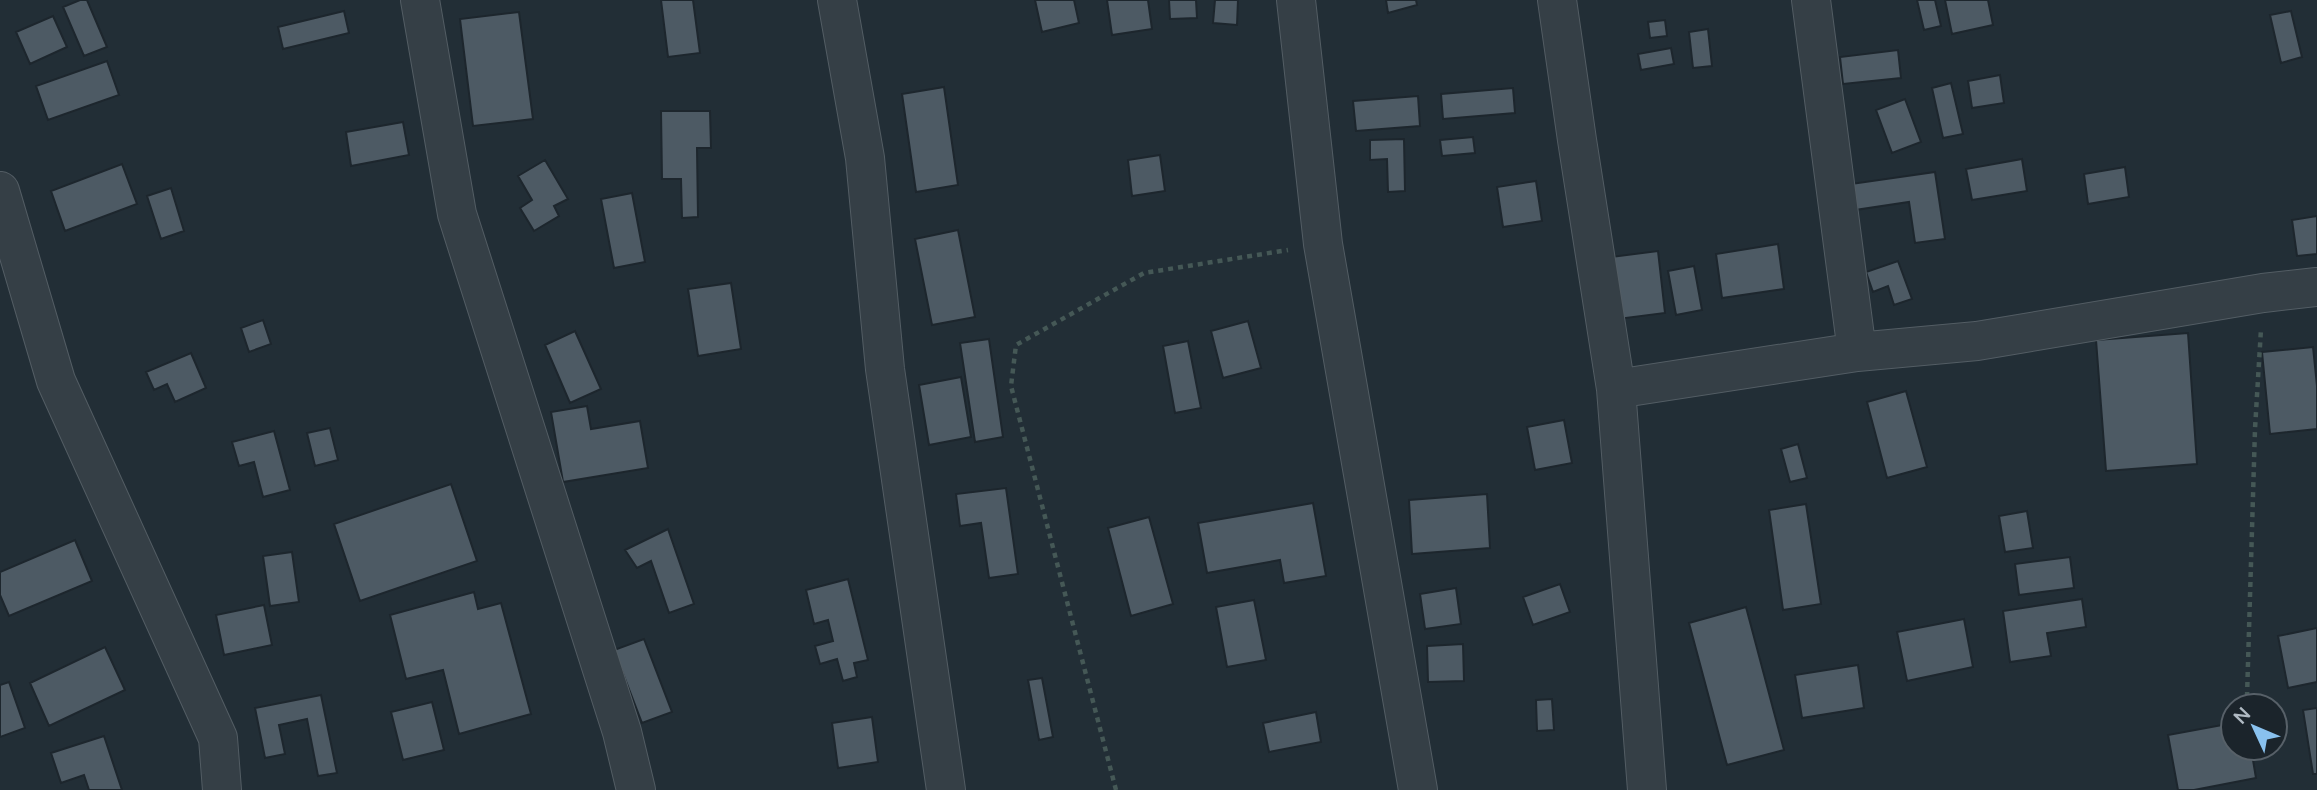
<svg xmlns="http://www.w3.org/2000/svg" width="2317" height="790" font-family="'Nunito Sans',sans-serif">
<style>
.building{fill:#4d5a64;stroke:#1d262d;stroke-width:2}
.lines{fill:none;stroke-linecap:round;stroke-linejoin:round}
.minor-casing{stroke:#535d64;stroke-width:40}
.path{stroke:#455856;stroke-width:4.5;stroke-dasharray:5 5;stroke-linecap:butt}
.minor{stroke:#353f46;stroke-width:38}
</style>
<rect width="100%" height="100%" fill="#222e36"/>
<!-- building -->
<path class="building" d="M80,0H87L107,47L84,56L63,7Z
M661,0H693L700,53L668,57Z
M1035,0H1074L1079,23L1042,32Z
M1107,0H1148L1152,29L1112,35Z
M1169,0H1196L1197,18L1170,19Z
M1215,0H1238L1237,25L1213,23Z
M1386,0H1416L1417,5L1388,13Z
M1917,0H1935L1941,26L1924,30Z
M1945,0H1988L1993,25L1952,34Z
M344,11L349,33L283,49L278,27Z
M2291,11L2302,57L2281,63L2270,15Z
M519,12L533,119L473,126L460,19Z
M53,16L67,47L30,64L16,32Z
M1665,20L1667,36L1650,38L1648,22Z
M1708,29L1712,66L1693,68L1689,32Z
M1671,48L1674,64L1641,70L1638,54Z
M1898,50L1901,78L1843,84L1840,57Z
M107,61L119,95L48,120L36,86Z
M2000,75L2004,103L1972,108L1968,81Z
M1951,83L1963,134L1943,138L1932,88Z
M944,87L958,185L916,192L902,94Z
M1513,88L1515,113L1443,119L1441,94Z
M1418,96L1420,126L1356,131L1353,101Z
M1905,99L1921,142L1892,153L1876,110Z
M661,111H710L711,148H697L698,217L682,218L681,179H662Z
M403,122L409,155L351,166L346,132Z
M1473,137L1475,153L1442,156L1440,140Z
M1404,139L1405,191L1388,192L1387,159L1370,160V140Z
M1160,155L1165,191L1132,196L1128,160Z
M2022,159L2027,191L1972,200L1966,169Z
M545,160L568,199L554,206L559,216L534,231L520,208L532,200L518,176Z
M122,164L137,204L65,231L51,191Z
M2125,167L2129,197L2088,204L2084,174Z
M1935,172L1945,239L1915,243L1909,202L1855,210L1851,184Z
M1536,181L1542,221L1503,227L1497,187Z
M171,188L184,231L161,239L147,196Z
M632,193L645,262L614,268L601,199Z
M2317,216V254L2297,256L2292,220Z
M958,230L975,317L932,325L915,239Z
M1778,244L1784,289L1722,298L1716,254Z
M1658,251L1665,313L1618,319L1611,257Z
M1898,261L1912,299L1894,305L1888,286L1873,292L1866,272Z
M1694,266L1702,310L1676,315L1668,271Z
M731,283L741,349L698,356L688,289Z
M263,320L271,344L249,352L241,328Z
M1248,321L1261,368L1223,378L1211,331Z
M575,331L601,389L570,403L545,345Z
M2188,333L2197,464L2106,471L2096,340Z
M989,339L1003,437L975,442L960,343Z
M1188,341L1201,408L1175,413L1163,346Z
M2313,347L2317,386V429L2270,434L2262,352Z
M191,353L206,388L175,402L167,384L154,390L146,372Z
M961,377L971,437L929,445L919,385Z
M1906,391L1927,467L1887,478L1867,402Z
M587,406L591,429L640,421L648,468L563,482L551,412Z
M1564,420L1572,463L1535,470L1527,427Z
M330,428L338,460L315,466L307,433Z
M274,431L290,490L263,497L254,462L239,466L232,442Z
M1798,444L1807,478L1790,482L1781,449Z
M451,484L477,561L360,601L334,524Z
M1006,488L1018,574L989,578L981,523L960,526L956,494Z
M1487,494L1490,548L1412,554L1409,500Z
M1313,503L1326,576L1284,583L1280,560L1207,573L1198,523Z
M1806,504L1821,604L1783,610L1769,510Z
M2027,511L2033,548L2005,552L1999,516Z
M1149,517L1173,604L1131,616L1108,528Z
M668,529L694,604L669,613L651,561L637,568L625,550Z
M75,540L92,581L9,616L0,595V572Z
M292,552L299,602L270,606L263,556Z
M2070,557L2074,588L2019,595L2015,564Z
M848,579L868,660L854,663L857,677L843,681L837,659L820,664L815,646L833,641L828,620L814,624L806,590Z
M1560,584L1570,612L1533,625L1523,597Z
M1456,588L1461,624L1425,629L1420,594Z
M474,592L478,609L501,603L531,714L459,734L443,670L406,679L390,615Z
M2082,599L2086,627L2047,633L2051,656L2010,662L2003,611Z
M1254,600L1266,660L1227,667L1216,607Z
M264,605L272,645L224,655L216,615Z
M1746,607L1784,750L1727,765L1689,623Z
M1964,619L1973,667L1907,681L1897,632Z
M2317,628V682L2288,688L2278,636Z
M644,639L672,712L642,723L614,650Z
M1463,644L1464,681L1428,682L1427,646Z
M105,647L125,690L49,726L30,683Z
M1858,665L1864,708L1802,718L1795,675Z
M1042,678L1053,737L1039,740L1028,680Z
M9,682L25,728L0,737V685Z
M321,695L337,773L318,776L307,719L279,725L285,754L265,758L255,708Z
M1552,699L1554,730L1537,731L1536,700Z
M432,702L444,750L403,760L391,712Z
M2317,708V774H2313L2303,710Z
M1316,712L1321,742L1269,752L1263,723Z
M872,717L878,762L838,768L832,723Z
M2233,723V748H2251L2256,778L2194,790H2178L2168,735Z
M104,736L122,790H89L84,775L61,783L51,753Z"/>
<g class="lines">
<!-- minor casing -->
<g class="minor-casing">
<path id="minor" d="M420,0L457,214L622,732L636,790
M837,0L865,158L885,369L946,790
M1296,0L1323,244L1418,790
M1557,0L1577,140L1616,389L1647,790
M1811,0L1857,352
M0,191L56,381L218,738L222,790
M1616,389L1857,352L1977,341L2263,293L2317,287"/>
</g>
<!-- path -->
<path class="path" d="M2247,697L2255,429L2261,329
M1116,790L1011,386L1016,345L1144,273L1288,250"/>
<!-- minor -->
<use href="#minor" class="minor"/>
</g>
<!-- north arrow -->
<g transform="translate(2254 727) rotate(314)"><circle r="33" fill="#1b242b" stroke="#576068" stroke-width="2"/>
<path d="M0-5L12 26L0 18L-12 26Z" fill="#89c1ee"/>
<text y="-10" font-size="19" font-weight="bold" text-anchor="middle" fill="#b0bac3">N</text>
</g>
</svg>
